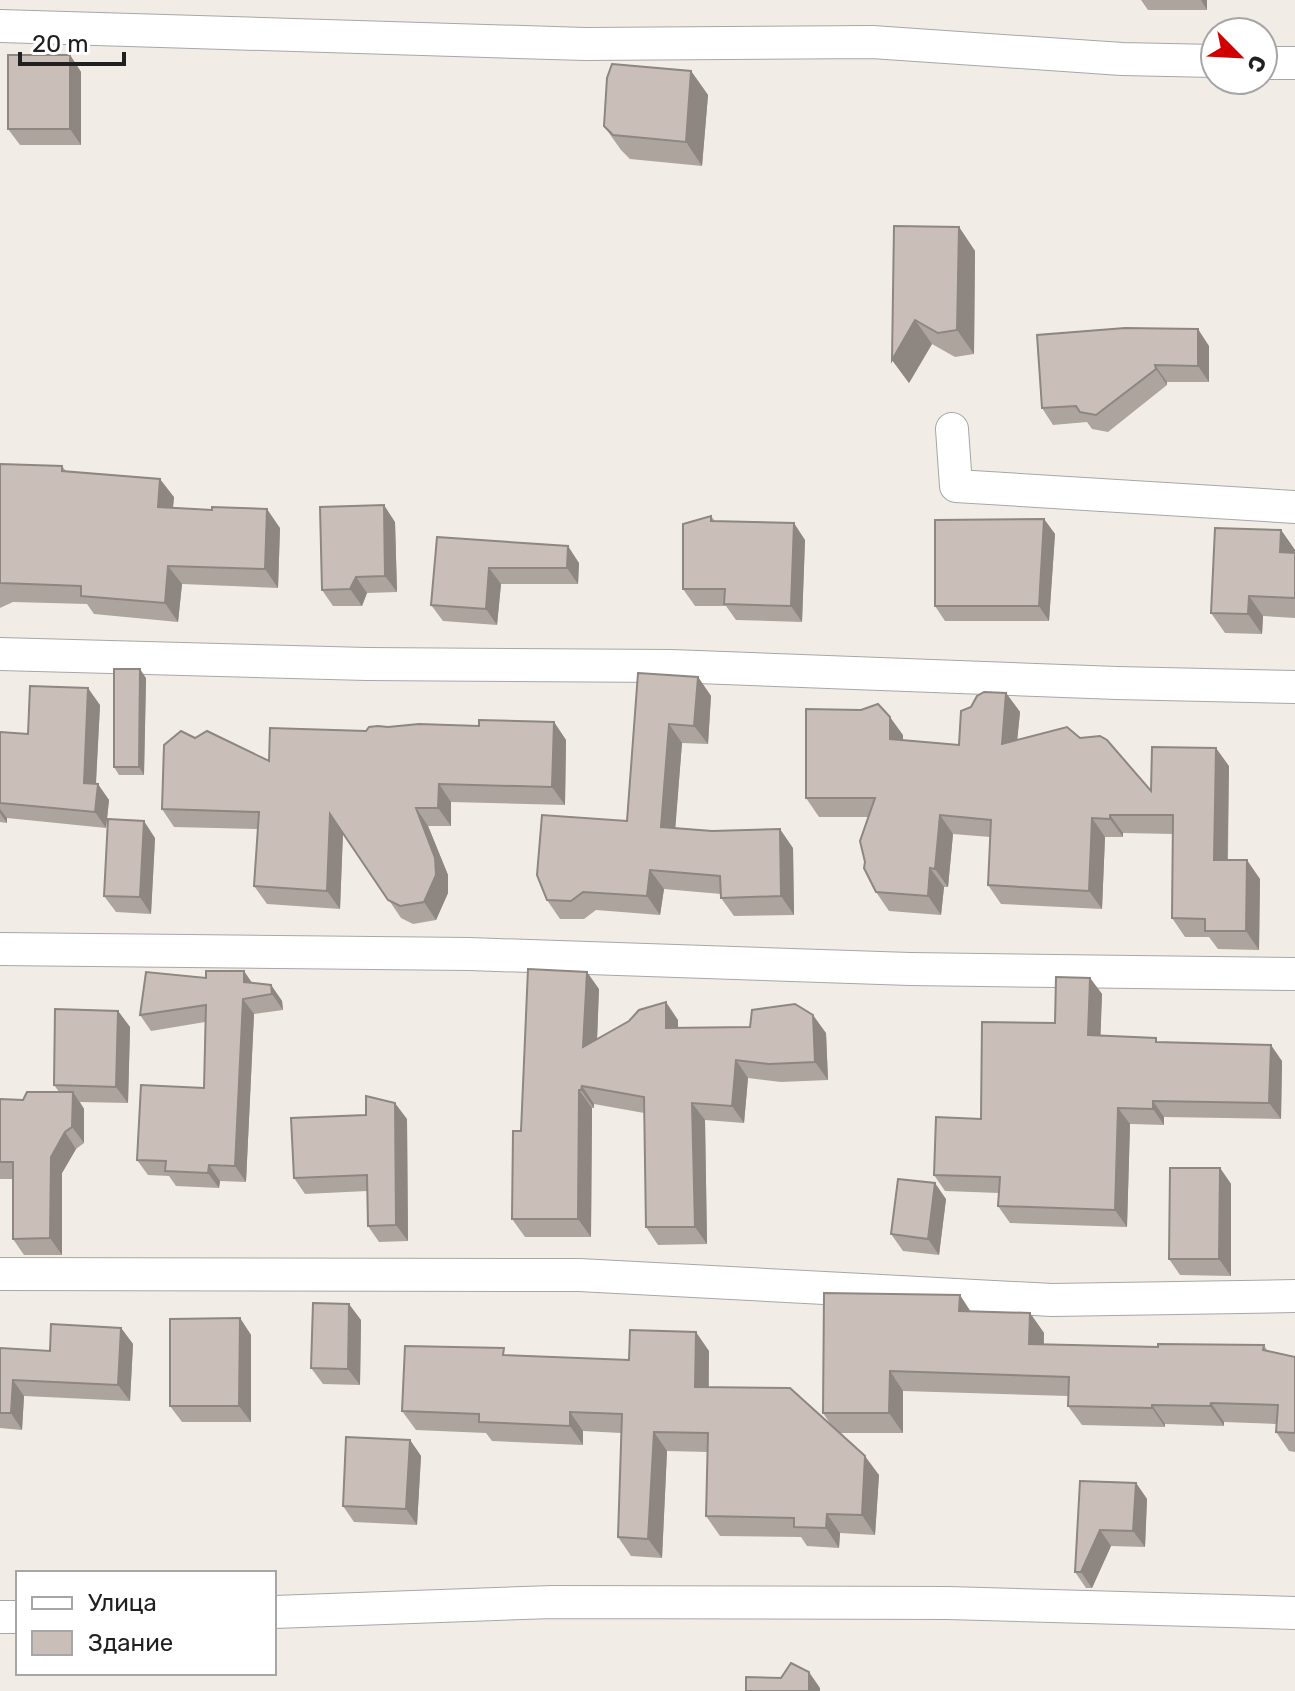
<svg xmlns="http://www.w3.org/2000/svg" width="1295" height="1691" font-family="Rubik,sans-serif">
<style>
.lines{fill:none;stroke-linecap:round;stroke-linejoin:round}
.minor-casing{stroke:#a7a7a7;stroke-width:34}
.minor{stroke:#fff;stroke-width:32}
.wall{fill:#ada49e}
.shaded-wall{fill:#8d8681}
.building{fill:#c9bfb8;stroke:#8d8681;stroke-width:2}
</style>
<rect width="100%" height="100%" fill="#f1ede6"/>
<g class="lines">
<!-- minor casing -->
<g class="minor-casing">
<path id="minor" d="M0,26L585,44L872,42L1122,59L1215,61
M1263,63H1295
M952,429L956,486L1295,507
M0,654L367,664L671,666L1117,683L1295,687
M0,949L469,954L910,969L1295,974
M0,1274L579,1275L1052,1300L1295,1296
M274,1612L553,1602L948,1603L1295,1613
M0,1617H18"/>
</g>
<!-- minor -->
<use href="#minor" class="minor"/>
</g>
<!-- wall -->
<path class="wall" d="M1141,0H1207V10H1148Z
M70,55L81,72V145H20L8,129Z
M691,71L708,95L702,166L630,159L621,150L604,126Z
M959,227L975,251L974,354L955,357L932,344L909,383L892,360Z
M1209,346V382H1167V385L1108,432L1092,429L1087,422L1053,425L1042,408Z
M0,464L62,466L66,471L174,497L173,508L280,528L278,588L182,584L178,622L94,614L87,604L13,602L0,608Z
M711,516L715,521L805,540L802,622L736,620L726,606H695L683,589Z
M1044,519L1055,534L1049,621H945L935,606Z
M395,522L397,592L367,593L362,606H333L322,590Z
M1281,530L1295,550V618L1263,616L1262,634L1225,633L1211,613Z
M437,537L579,563L578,584H501L497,625L443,621L431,605Z
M638,673L698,677L711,696L708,744L682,743L675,828L793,848L794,915L734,916L721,898V894L664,889L660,915L596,910L584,919H560L547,900L627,821Z
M146,678L144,775H119L114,767Z
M1006,693L1020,712L1017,740L1080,738L1151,791L1229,766L1228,860L1260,879L1259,950L1218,949L1209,937H1185L1172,918L1173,834L1123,833V837H1105L1102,909L1001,904L988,885L990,837L953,834L948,887H944L941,915L889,911L876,892L869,817H819L806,798L903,735V740L959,745Z
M100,705L96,784L109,800L106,828L7,818V823L0,822V732L28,734Z
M554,722L566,740L565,805L451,802V826H428L448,875V893L436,920L413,924L401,918L343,832L340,909L267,904L254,886L258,829L174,827L162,809L195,738L269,761L366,731L388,727L479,726Z
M155,838L151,914L116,912L104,896Z
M1090,978L1102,994L1100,1036L1159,1043L1282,1061L1281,1119L1164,1117V1125L1130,1124L1127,1227L1010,1223L998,1206L999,1193L945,1191L934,1175L981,1119Z
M252,983L271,985L282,1001L283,1010L254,1014L246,1182L220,1181L219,1188L176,1186L169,1176L148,1175L137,1160L204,1088L205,1022L151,1031L140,1015Z
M599,989L597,1040L678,1020V1028L826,1033L828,1080L781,1082L748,1078L744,1123L705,1120L707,1244L658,1245L646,1227L644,1113L594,1104V1108H592L591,1237H525L512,1219L521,1131Z
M118,1011L130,1027L128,1103L80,1102L84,1109V1143L76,1149L62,1173V1255H24L13,1239V1179H0V1099L23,1100L59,1092L54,1085Z
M366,1115L407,1119L408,1241L379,1242L368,1226L367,1191L305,1194L294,1178Z
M1220,1168L1231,1184V1276L1180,1275L1169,1259Z
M946,1199L939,1255L903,1251L891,1234Z
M971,1311L1030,1313L1044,1333V1344L1158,1347L1264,1345L1267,1350L1295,1357V1452L1289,1451L1276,1432V1424L1224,1422V1426L1165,1424V1427L1082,1425L1068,1406V1396L903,1391V1433H840L879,1475L875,1535L840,1533L839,1548L807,1546L801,1537L720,1536L706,1516L708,1452L667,1451L662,1558L631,1556L618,1537L621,1433L583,1431V1445L492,1441L486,1433L416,1430L402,1411L509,1356L629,1360L709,1351V1387L831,1425L823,1413Z
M240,1318L251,1335V1422H182L170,1406Z
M361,1320L360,1385L323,1384L311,1368Z
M121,1328L133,1344L130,1401L24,1396L22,1430L0,1428V1348L50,1351Z
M410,1440L421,1456L417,1525L354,1522L343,1506Z
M1080,1481L1136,1483L1147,1499L1145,1547L1111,1546L1092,1588H1086L1075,1572Z"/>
<!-- shaded-wall -->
<path class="shaded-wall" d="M1201,0H1207V10Z
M70,55L81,72V145L70,129Z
M691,71L708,95L702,166L686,142Z
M959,227L975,251L974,354L957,330Z
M915,320L932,344L909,383L892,360Z
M1198,329L1209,346V382L1198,366Z
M1155,365L1167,382V385L1156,369Z
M160,479L174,497L171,526L158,507Z
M384,505L395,522L397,592L385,576Z
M267,509L280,528L278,588L265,569Z
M1044,519L1055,534L1049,621L1039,606Z
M794,523L805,540L802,622L791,606Z
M1281,530L1295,550L1294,573L1280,552Z
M568,546L579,563L578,584L567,568Z
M168,566L182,584L178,622L165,603Z
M489,568L501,584L497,625L486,609Z
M356,577L367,593L362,606L350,589Z
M1249,596L1263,616L1262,634L1248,614Z
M140,669L146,678L144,775L139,767Z
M698,677L711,696L708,744L694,726Z
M88,688L100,705L95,799L84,783Z
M1006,693L1020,712L1015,763L1002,744Z
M890,717L903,735V758L890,739Z
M554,722L566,740L565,805L552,787Z
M669,724L682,743L674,845L661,827Z
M1216,748L1229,766L1227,878L1214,860Z
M98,784L109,800L106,828L95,812Z
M439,784L451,802V826L438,808Z
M416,808L428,826L448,875V893L436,920L424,902Z
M0,809L7,818V823L0,813Z
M330,814L343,832L340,909L327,891Z
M940,815L953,834L948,887L935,869Z
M1110,815L1123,833V837L1110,819Z
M1092,818L1105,837L1102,909L1089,891Z
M144,821L155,838L151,914L140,897Z
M780,829L793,848L794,915L781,896Z
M1247,860L1260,879L1259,950L1246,931Z
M930,868L944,887L941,915L928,896Z
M650,870L664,889L660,915L647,896Z
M244,971L255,987V998L244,982Z
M587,972L599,989L596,1065L583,1047Z
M1090,978L1102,994L1100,1052L1088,1035Z
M271,985L282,1001L283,1010L272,994Z
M243,999L254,1014L246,1182L235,1166Z
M666,1002L678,1020V1046L666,1028Z
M118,1011L130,1027L128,1103L116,1087Z
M813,1015L826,1033L828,1080L815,1062Z
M1271,1045L1282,1061L1281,1119L1269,1103Z
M736,1060L748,1078L744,1123L732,1106Z
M582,1086L594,1104V1108L581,1090Z
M579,1090L592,1108L591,1237L578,1219Z
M73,1092L84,1109V1143L72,1127Z
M1153,1101L1164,1117V1125L1153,1109Z
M395,1103L407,1119L408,1241L396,1225Z
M692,1103L705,1120L707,1244L695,1227Z
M1118,1108L1130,1124L1127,1227L1115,1210Z
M65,1132L76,1149L62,1173V1255L50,1238L51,1157Z
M209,1165L220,1181L219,1188L208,1173Z
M1220,1168L1231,1184V1276L1219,1259Z
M935,1183L946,1199L939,1255L928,1239Z
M960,1295L973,1315L959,1311Z
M349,1304L361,1320L360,1385L348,1369Z
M1030,1313L1044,1333L1043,1363L1029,1344Z
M240,1318L251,1335V1422L239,1406Z
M121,1328L133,1344L130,1401L118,1385Z
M696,1332L709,1351L708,1406L695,1387Z
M890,1371L903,1391V1433L889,1413Z
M13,1380L24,1396L22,1430L11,1413Z
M1211,1403L1224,1422V1426L1210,1406Z
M1152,1405L1165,1424V1427L1152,1408Z
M570,1412L583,1431V1445L570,1426Z
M654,1432L667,1451L662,1558L648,1539Z
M410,1440L421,1456L417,1525L406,1509Z
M865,1456L879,1475L875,1535L862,1515Z
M1136,1483L1147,1499L1145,1547L1133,1531Z
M827,1514L840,1533L839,1548L826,1528Z
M1100,1530L1111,1546L1092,1588L1081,1572Z
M809,1672L820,1688V1691H809Z"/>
<!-- building -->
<path class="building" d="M8,55H70V129H8Z
M612,64L691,71L686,142L613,135L604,126L607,78Z
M894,226L959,227L957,330L938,333L915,320L892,360Z
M1125,328L1198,329V366L1155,365L1156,369L1096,415L1080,412L1076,406L1042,408L1037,335Z
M0,464L62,466V471L160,479L158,507L212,510V507L267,509L265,569L168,566L165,603L81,596V586L0,583Z
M384,505L385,576L356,577L350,589L322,590L320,507Z
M711,516V521L794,523L791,606L724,604L725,589H683V524Z
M1044,519L1039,606H935V520Z
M1215,528L1281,530L1280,552L1295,553V598L1249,596L1248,614L1211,613Z
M437,537L568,546L567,568H489L486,609L431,605Z
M114,669H140L139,767H114Z
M638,673L698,677L694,726L669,724L661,827L712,831L780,829L781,896L721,898L720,876L650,870L647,896L583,892L571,901L547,900L537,875L542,815L627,821Z
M30,686L88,688L84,783L98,784L95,812L0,803V732L28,734Z
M984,692L1006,693L1002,744L1067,727L1080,738L1100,736L1107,740L1151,791L1152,747L1216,748L1214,860H1247L1246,931H1205V919L1172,918L1173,815H1110V819L1092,818L1089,891L988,885L991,820L940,815L935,869L930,868L928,896L876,892L864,868L865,862L860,841L875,798H806V709L861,710L878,704L890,717V739L959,745L961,711L971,707L977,696Z
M479,720L554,722L552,787L439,784L438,808H416L435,858L436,875L424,902L400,906L388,900L330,814L327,891L254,886L259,812L162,809L164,745L181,731L195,738L207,731L269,761L270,728L366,731L369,727L378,726L388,727L419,724L479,726Z
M108,819L144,821L140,897L104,896Z
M528,969L587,972L583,1047L629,1021L639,1010L666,1002V1028L750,1027L752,1010L795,1004L813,1015L815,1062L769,1064L736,1060L732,1106L692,1103L695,1227H646L644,1097L582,1086L581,1090H579L578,1219H512L513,1131H521Z
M206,971H244V982L271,985L272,994L243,999L235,1166L209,1165L208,1173L165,1171L166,1161L137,1160L141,1085L204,1088L206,1005L140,1015L146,972L206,978Z
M1056,977L1090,978L1088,1035L1156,1038V1042L1271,1045L1269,1103L1153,1101V1109L1118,1108L1115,1210L998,1206L1000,1177L934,1175L936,1117L981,1119L982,1022L1055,1023Z
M55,1009L118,1011L116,1087L54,1085Z
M27,1092H73L72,1127L65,1132L51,1157L50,1238L13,1239V1162H0V1099L23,1100Z
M366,1096L395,1103L396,1225L368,1226L367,1175L294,1178L291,1118L366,1115Z
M1170,1168H1220L1219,1259H1169Z
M898,1179L935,1183L928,1239L891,1234Z
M824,1293L960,1295L959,1311L1030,1313L1029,1344L1158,1347V1344L1264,1345L1263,1350L1295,1357V1433L1276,1432L1278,1405L1211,1403L1210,1406L1152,1405V1408L1068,1406L1069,1377L890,1371L889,1413H823Z
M313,1303L349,1304L348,1369L311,1368Z
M240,1318L239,1406H170V1319Z
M51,1324L121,1328L118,1385L13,1380L11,1413H0V1348L50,1351Z
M630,1330L696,1332L695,1387L790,1388L865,1456L862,1515L827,1514L826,1528L794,1527V1518L706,1516L708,1433L654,1432L648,1539L618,1537L622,1414L570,1412V1426L479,1422V1414L402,1411L405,1346L504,1348L503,1355L629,1360Z
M346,1437L410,1440L406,1509L343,1506Z
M1080,1481L1136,1483L1133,1531L1100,1530L1081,1572H1075Z
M791,1663L809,1672V1691H746V1677L781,1678Z"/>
<!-- legend -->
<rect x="16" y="1571" width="260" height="104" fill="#ffffff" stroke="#a6a6a6" stroke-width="2"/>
<rect x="32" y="1597" width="40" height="12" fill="#ffffff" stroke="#a6a6a6" stroke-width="2"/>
<text x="88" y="1611" font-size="24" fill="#202020">Улица</text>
<rect x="32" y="1631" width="40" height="24" fill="#c9bfb8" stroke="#a6a6a6" stroke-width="2"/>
<text x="88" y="1651" font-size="24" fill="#202020">Здание</text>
<!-- north arrow -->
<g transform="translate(1239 56) rotate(114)"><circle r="38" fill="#ffffff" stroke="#a6a6a6" stroke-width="2"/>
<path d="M0-6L14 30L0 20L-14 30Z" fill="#d00002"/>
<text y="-12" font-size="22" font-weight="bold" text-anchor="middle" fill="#202020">С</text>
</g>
<!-- scale -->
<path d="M20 52v12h104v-12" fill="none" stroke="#202020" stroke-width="4"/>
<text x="32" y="52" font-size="24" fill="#202020" stroke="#ffffff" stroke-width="6" paint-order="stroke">20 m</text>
</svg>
